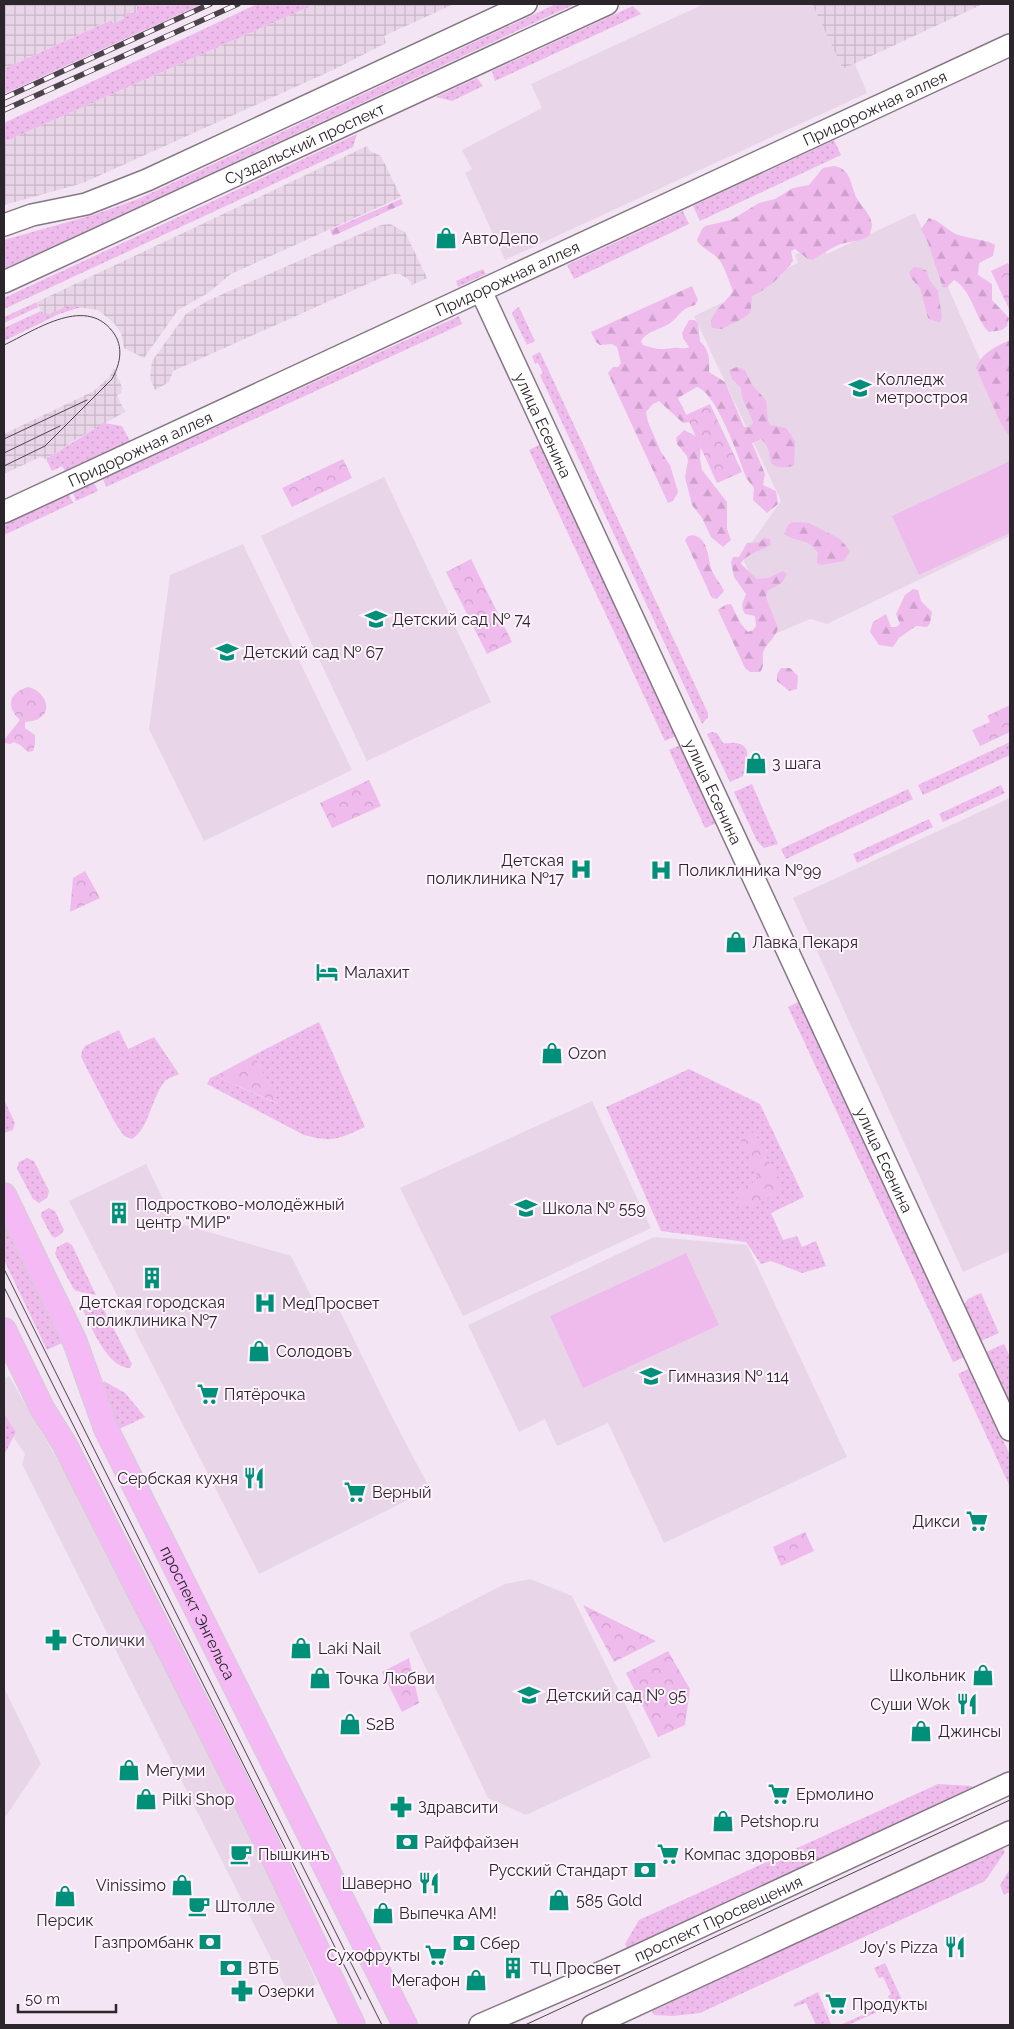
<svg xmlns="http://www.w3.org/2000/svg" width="1014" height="2029" font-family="Raleway,sans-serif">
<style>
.built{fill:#e9d5e8}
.industrial{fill:url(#industrial-grid)}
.grass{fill:url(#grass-dots)}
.forest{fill:url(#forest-firs)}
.park{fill:url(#park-crowns)}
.garden{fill:#efbbed}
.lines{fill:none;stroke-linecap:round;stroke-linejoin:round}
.secondary-casing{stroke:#857884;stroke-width:24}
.primary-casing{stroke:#d0cfd0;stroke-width:26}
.secondary{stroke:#fff;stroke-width:21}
.primary{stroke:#f5b9f5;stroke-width:24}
.tram{stroke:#4b444b;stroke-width:1}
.rail-casing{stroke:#4b444b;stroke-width:5.5}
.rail{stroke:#fff4fe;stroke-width:4;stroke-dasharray:11;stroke-linecap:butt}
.labels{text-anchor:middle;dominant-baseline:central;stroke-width:4;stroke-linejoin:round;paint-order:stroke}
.street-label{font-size:16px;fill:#2b262b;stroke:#fff4fe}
.poi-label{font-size:16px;fill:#2b262b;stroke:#fff4fe;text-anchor:start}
</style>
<defs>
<pattern id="industrial-grid" width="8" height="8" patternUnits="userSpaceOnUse" patternTransform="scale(1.25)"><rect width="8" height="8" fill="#e9d5e8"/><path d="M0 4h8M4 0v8" fill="none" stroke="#c8b7c7"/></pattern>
<pattern id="grass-dots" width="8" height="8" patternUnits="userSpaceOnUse" patternTransform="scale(1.25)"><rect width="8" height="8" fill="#efbbed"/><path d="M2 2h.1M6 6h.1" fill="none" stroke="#cda1cb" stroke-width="1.8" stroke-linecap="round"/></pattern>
<pattern id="forest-firs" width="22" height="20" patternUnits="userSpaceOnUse" patternTransform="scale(1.25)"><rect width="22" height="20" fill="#efbbed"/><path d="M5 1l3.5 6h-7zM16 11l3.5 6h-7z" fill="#cda1cb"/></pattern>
<pattern id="park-crowns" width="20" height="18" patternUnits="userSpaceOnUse" patternTransform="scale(1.25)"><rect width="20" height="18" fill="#efbbed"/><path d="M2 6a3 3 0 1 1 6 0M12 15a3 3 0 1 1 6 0" fill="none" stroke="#cda1cb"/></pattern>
</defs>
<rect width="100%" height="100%" fill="#f3e5f3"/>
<!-- built -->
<path class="built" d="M704,4H812L843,69L855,64L867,93L505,260L465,173L472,169L462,150L542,108L531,84Z
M915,213L1010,427V536L827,624L810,619L775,634L742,556L781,501L694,316L782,275L781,271L798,263L795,255L805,250H825L827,254Z
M384,477L491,702L367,761L261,536Z
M243,544L352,770L204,841L149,729L170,575Z
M1010,798V1251L963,1272L793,898Z
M592,1101L651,1228L463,1316L400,1188Z
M146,1164L174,1222L291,1256L320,1314L337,1305L390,1413L430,1489L259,1574L69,1201Z
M654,1237L747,1245L847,1457L664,1543L608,1423L557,1446L545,1419L519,1432L468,1325Z
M9,1376L72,1485L275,1884L317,1984L290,1996L22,1464L25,1454L4,1423V1379Z
M530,1579L572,1596L651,1757L526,1815L488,1798L409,1633L505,1584Z
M4,1688L41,1764L4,1819Z"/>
<!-- industrial -->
<path class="industrial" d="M4,4H137V13L113,24L110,20L4,69Z
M315,4H454L384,36L386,43L335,69L83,183L4,205V142Z
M812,4H983L843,69Z
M367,146L370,151L381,156L401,197L231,274L208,293L178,310L144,358L124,348L121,333L114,323L98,310L68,306L46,316L40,309L37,302Z
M390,224L405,232L427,278L412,285L408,279L400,274H391L383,277L173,371L169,382L155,390L150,378L152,361L186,314L207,301L381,225Z
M114,368L122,387L121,393L117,395L125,412L75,440L46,459L40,457L4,474V434L94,391L110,376Z"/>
<!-- grass -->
<path class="grass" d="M137,4H202L4,94V69L111,20L113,24L125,18V13H137Z
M257,4H315L4,142V123Z
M556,4H575L4,269V240L96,214L138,199Z
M633,6L641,14L495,81L492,71Z
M477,78L483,86L452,101L436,97Z
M357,134L353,147L4,309V298Z
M834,140L841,155L700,221L693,206Z
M683,211L689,224L574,279L567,265Z
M483,269L486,274L458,287L456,281Z
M37,302L38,307L4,323V317Z
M67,306L81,307L59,314L4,341V328L41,311L46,316Z
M519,307L535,341L527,345L512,314L514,310Z
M459,316L462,324L106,487L103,479Z
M540,352L708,713V717L702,724L540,375L543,373L538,363L535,364L532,356Z
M104,423L122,426L130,441L65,471L62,466L52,471L46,459Z
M541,444L676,736L665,741L529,450Z
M94,483L98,491L76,501L73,493Z
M69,494L73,503L4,535V525Z
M712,732L717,733L723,743C727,744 731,742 735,743C754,744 746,764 743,776L730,782L707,734Z
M1010,742V755L923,795L918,785Z
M680,745L717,823L705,828L669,750Z
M752,784L778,844L764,848L757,841L734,792Z
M1001,785L1005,793L943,822L939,814Z
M908,789L913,799L786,859L781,849Z
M929,819L933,827L857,863L853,854Z
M800,1001L965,1357L953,1362L788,1007Z
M319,1022L365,1127C338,1139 334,1143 304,1135L207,1084L210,1078L215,1076L278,1104L254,1055Z
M119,1030L128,1049L154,1037L179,1074C175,1076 168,1078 165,1081C152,1096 149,1129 132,1139L124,1136L114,1121L81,1057L82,1051L85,1046Z
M689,1069L760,1104L804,1197L771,1213L783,1240L797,1236L802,1247L816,1241L826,1266L802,1273L771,1261L761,1264L746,1242L661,1231L606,1107Z
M4,1100L15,1123L13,1130L4,1133Z
M27,1158L34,1161L49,1191L47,1198L39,1203L33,1199L17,1169L19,1162Z
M49,1208L55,1211L64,1230L61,1234L55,1238L51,1235L41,1216L42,1212Z
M4,1217L64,1342L47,1350L4,1260Z
M67,1242L72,1245L96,1295L76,1291L73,1288L55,1254L57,1247Z
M981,1293L999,1333L981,1341L964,1304L968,1299Z
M84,1302L103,1308L132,1364L130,1368C107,1368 91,1326 82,1308Z
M1004,1344L1010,1357V1403L986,1352Z
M970,1368L1010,1455V1487L958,1374Z
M104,1381L125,1393L145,1417L117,1430L102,1386Z
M4,1414L16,1432L4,1455Z
M938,1784L972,1786L974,1791L627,1948L625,1944L639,1920Z
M1002,1847L1005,1852L985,1881L700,2013L673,2016L654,2015L652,2011Z
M1010,1869V1892L1004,1895L1000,1885Z
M885,1963L902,2000L892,2005L888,1996L891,1994L883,1977L879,1978L874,1968Z
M818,1992L831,2024L834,2025H816L806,2003L794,2007V2004Z
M883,2006L884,2009L848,2025H840Z"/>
<!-- forest -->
<path class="forest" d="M834,166C853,169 850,188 858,200C863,208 871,215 872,225C872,228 870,233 869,236C859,242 848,241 838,245C829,249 821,255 813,260L808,259L795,249L791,251L793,261C782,275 769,289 752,296C751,301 752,308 750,312C748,318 728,325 722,329L712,328C706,316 727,302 733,291C729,282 726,270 720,261C714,252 701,249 697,240L702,229L705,226L731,220L759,203L775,199L793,188L809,185L823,168Z
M401,199L403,204L333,236L330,230Z
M929,218C939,220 947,230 956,234C968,239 986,239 995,245L993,256L979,263L978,275L992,284V300L1009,318L1007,326L1002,330L989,332C975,319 972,290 954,280L947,287L943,288L928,243L921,229Z
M914,267L921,268L927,271L929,279L938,291L942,318L940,322H937L928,318L920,288L911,278L909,272Z
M692,286L698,300L695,305C677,310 680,318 667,325C658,330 646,332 641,341L643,345C657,349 658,350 673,348C679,347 683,350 689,347L683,338L682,333L689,320H695L698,324L700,341C709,350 710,359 709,372L725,382L744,427H749L753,423C750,409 741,403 741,388L732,379L729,370L737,367L745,370L752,385L766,400L768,421L770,425L786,428L795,441L794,466C757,472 779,454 761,439L752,443L765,474L763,485L776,491L778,504L767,513L753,500L754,488L747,479C739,459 717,393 697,387L678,398L690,422L683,423L659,401L653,404L646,412L648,422L661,452L670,465L678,492L673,501L668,503L608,373L613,367H618L621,363L617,347L612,344L600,345L596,342L591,332Z
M1010,340V437L1001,424L976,368C981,353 997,346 1010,340Z
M684,430L699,438L701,443L700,459L702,470L727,502V529L731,540L723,547L711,537L702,518L692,505L685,477L688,461L687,456L677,444L676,438Z
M792,522L809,523L840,539L850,551L844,561L822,565L817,563L818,553C806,536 799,544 784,534L788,525Z
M693,535C710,539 707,560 713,573C716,579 721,584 724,591L717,599L712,598L685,540L688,536Z
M764,538L770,539L771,545C762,550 744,555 741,564L757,579L768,578L783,571L787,574L782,583L767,591L766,597L778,628C776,638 765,644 763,653C762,660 765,666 760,672H750L745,668L718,610L725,605L731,604L741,624L748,632L753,630L756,626L755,616L745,614C740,606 743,602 746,594L734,577L731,562L733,557H739L747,543L760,542Z
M913,589L918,590L921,601L932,612L930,623L927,627L916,626L899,638L893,647L879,645L870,632L873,622L886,614L891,627H896L900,624L896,614L905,595Z
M781,668H790L798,676L797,689L789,691L777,681V674Z"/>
<!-- park -->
<path class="park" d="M1008,263L1010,268V311L991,271Z
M710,404L742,472L717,483L686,415Z
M343,459L352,478L292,507L282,488Z
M471,559L512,642L487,654L446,572Z
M28,687C43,690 55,710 38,719C35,721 29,721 25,722V728L35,735V744L33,751L28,752L20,745L14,742L10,744L5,743L4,740L20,720C6,707 8,693 28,687Z
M1010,705V732L980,746L972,730L990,722L987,716Z
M369,780L381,806L332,828L320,803Z
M85,871L100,898L70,912L73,878Z
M254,1055L279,1104L215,1076Z
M754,1131L782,1188C770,1196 754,1211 740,1204L737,1196L743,1188L759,1179L740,1139Z
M805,1532L814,1551L781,1566L773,1547Z
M583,1605L656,1641L614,1662Z
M668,1651L690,1689L685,1725L658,1737L626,1673Z
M409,1658L419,1703L402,1712L382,1672Z"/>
<!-- garden -->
<path class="garden" d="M1010,461V533L919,575L892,516Z
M686,1253L719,1325L583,1388L550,1316Z"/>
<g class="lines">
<!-- secondary casing -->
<g class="secondary-casing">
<g id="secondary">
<path d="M4,225L32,215L86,204L147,180L526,4"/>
<path id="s1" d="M4,282L607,4"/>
<path id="s2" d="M481,291L1010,1430"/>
<path id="s3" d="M4,512L1010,45"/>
<path id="s4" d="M480,2025L609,1969L1010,1783"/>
<path d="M593,2025L1010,1832"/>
</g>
</g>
<!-- primary casing -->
<g class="primary-casing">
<g id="primary">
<path id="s5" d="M4,1195L75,1342L106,1429L405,2025"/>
<path d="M4,1330L42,1408L65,1445L256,1821L353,2025"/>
</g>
</g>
<!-- secondary -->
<use href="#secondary" class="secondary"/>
<!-- primary -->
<use href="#primary" class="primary"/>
<!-- tram -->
<path class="tram" d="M4,345C36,330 88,293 115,335C124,350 119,366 112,379L45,446L4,466
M4,439L87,400
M4,453L60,426
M4,1269L382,2025
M4,1287L361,1999
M525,2025L1010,1800"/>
<!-- rail casing -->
<g class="rail-casing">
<path id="rail" d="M4,98L210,4
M4,110L238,4"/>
</g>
<!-- rail -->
<use href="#rail" class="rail"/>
</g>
<!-- icons -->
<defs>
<g id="shop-bare" transform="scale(1.725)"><path d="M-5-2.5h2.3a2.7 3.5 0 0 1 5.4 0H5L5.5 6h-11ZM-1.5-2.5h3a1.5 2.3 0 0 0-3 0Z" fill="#008f79" stroke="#fff4fe" stroke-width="2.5" paint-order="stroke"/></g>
<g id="university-bare" transform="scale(1.725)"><path d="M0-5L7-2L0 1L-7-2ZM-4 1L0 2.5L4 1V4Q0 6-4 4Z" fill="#008f79" stroke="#fff4fe" stroke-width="2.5" paint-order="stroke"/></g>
<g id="school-bare" transform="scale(1.725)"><path d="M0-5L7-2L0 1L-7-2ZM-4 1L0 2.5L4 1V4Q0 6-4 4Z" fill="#008f79" stroke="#fff4fe" stroke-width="2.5" paint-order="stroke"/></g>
<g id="hospital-bare" transform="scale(1.725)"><path d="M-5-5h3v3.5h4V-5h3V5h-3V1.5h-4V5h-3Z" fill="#008f79" stroke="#fff4fe" stroke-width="2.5" paint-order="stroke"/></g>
<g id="hotel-bare" transform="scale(1.725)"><path d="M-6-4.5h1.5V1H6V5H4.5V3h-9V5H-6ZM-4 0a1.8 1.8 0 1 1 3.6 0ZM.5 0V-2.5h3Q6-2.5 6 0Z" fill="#008f79" stroke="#fff4fe" stroke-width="2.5" paint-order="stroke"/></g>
<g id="building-bare" transform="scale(1.725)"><path d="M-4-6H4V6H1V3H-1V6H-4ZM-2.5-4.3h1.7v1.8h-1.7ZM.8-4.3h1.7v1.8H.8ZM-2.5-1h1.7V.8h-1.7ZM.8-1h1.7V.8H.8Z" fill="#008f79" stroke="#fff4fe" stroke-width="2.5" paint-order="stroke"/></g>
<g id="supermarket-bare" transform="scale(1.725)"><path d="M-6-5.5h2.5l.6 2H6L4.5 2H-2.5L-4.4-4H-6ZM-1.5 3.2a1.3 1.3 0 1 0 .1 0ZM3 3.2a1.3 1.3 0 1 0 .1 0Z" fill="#008f79" stroke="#fff4fe" stroke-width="2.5" paint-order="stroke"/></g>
<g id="restaurant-bare" transform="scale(1.725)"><path d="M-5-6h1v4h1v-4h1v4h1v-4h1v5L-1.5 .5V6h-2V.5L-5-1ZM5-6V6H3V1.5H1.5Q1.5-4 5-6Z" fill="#008f79" stroke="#fff4fe" stroke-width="2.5" paint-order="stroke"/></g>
<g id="pharmacy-bare" transform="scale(1.725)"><path d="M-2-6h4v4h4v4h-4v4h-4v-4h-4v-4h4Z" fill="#008f79" stroke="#fff4fe" stroke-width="2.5" paint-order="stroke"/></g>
<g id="bank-bare" transform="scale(1.725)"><path d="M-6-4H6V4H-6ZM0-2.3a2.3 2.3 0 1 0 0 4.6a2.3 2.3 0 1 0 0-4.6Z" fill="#008f79" stroke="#fff4fe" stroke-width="2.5" paint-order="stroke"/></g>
<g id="cafe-bare" transform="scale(1.725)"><path d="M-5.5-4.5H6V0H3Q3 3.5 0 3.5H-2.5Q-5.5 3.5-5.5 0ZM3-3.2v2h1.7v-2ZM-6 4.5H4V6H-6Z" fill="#008f79" stroke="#fff4fe" stroke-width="2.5" paint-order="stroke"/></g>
</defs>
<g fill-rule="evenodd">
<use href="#shop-bare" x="446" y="238"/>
<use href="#university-bare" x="860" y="388"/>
<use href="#school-bare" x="376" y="619"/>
<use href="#school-bare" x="227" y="652"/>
<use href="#shop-bare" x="756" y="763"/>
<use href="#hospital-bare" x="581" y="869"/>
<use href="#hospital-bare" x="661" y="870"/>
<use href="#shop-bare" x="736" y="942"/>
<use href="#hotel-bare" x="327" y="972"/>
<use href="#shop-bare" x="552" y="1053"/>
<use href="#school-bare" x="526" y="1208"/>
<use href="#building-bare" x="119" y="1213"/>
<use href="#building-bare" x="152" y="1278"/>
<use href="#hospital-bare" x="265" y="1303"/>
<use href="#shop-bare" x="259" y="1351"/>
<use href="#school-bare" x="651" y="1376"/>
<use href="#supermarket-bare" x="208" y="1394"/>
<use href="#restaurant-bare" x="254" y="1478"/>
<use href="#supermarket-bare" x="355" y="1492"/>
<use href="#supermarket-bare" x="977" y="1521"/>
<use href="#pharmacy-bare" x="56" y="1640"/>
<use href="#shop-bare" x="301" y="1648"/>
<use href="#shop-bare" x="983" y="1675"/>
<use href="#shop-bare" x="320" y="1678"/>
<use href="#school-bare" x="529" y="1695"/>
<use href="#restaurant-bare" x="967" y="1704"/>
<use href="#shop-bare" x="350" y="1724"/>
<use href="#shop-bare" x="921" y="1731"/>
<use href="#shop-bare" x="129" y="1770"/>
<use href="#supermarket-bare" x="779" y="1794"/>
<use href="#shop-bare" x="146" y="1799"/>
<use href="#pharmacy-bare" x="401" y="1807"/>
<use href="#shop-bare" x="723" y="1821"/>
<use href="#bank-bare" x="407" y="1842"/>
<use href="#cafe-bare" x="241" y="1854"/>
<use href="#supermarket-bare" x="668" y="1854"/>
<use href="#bank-bare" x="645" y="1870"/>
<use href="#restaurant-bare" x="429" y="1883"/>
<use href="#shop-bare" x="182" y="1885"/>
<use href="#shop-bare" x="65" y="1896"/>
<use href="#shop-bare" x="559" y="1900"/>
<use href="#cafe-bare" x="199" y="1906"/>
<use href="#shop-bare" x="383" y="1913"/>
<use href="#bank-bare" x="210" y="1942"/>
<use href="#bank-bare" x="464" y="1943"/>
<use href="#restaurant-bare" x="955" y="1947"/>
<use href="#supermarket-bare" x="436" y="1955"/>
<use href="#bank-bare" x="231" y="1968"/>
<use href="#building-bare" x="513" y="1968"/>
<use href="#shop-bare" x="476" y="1980"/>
<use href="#pharmacy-bare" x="242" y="1991"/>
<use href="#supermarket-bare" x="836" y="2004"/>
</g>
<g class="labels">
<!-- street labels -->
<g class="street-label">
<text stroke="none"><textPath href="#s3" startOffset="960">Придорожная аллея</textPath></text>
<text stroke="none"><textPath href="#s1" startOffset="331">Суздальский проспект</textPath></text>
<text stroke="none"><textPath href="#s3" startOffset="555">Придорожная аллея</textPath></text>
<text stroke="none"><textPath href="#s2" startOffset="148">улица Есенина</textPath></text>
<text stroke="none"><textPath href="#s3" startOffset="150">Придорожная аллея</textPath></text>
<text stroke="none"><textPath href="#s2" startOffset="552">улица Есенина</textPath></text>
<text stroke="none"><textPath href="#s2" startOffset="958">улица Есенина</textPath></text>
<text stroke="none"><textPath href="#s5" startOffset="461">проспект Энгельса</textPath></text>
<text stroke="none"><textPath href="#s4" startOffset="261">проспект Просвещения</textPath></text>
</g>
<!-- poi labels -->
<g class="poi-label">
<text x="462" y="238">АвтоДепо</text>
<text x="876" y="379">Колледж<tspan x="876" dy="18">метростроя</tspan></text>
<text x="392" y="619">Детский сад № 74</text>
<text x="243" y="652">Детский сад № 67</text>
<text x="772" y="763">3 шага</text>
<text x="564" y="860" text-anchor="end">Детская<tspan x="564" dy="18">поликлиника №17</tspan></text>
<text x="678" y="870">Поликлиника №99</text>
<text x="752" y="942">Лавка Пекаря</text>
<text x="344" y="972">Малахит</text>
<text x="568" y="1053">Ozon</text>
<text x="136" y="1204">Подростково-молодёжный<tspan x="136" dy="18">центр "МИР"</tspan></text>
<text x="542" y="1208">Школа № 559</text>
<text x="152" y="1302" text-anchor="middle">Детская городская<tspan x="152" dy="18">поликлиника №7</tspan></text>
<text x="282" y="1303">МедПросвет</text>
<text x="276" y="1351">Солодовъ</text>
<text x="668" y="1376">Гимназия № 114</text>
<text x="224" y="1394">Пятёрочка</text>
<text x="238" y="1478" text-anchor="end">Сербская кухня</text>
<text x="372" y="1492">Верный</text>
<text x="960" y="1521" text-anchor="end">Дикси</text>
<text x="72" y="1640">Столички</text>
<text x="318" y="1648">Laki Nail</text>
<text x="966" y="1675" text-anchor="end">Школьник</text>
<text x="336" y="1678">Точка Любви</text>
<text x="546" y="1695">Детский сад № 95</text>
<text x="950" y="1704" text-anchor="end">Суши Wok</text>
<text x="366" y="1724">S2B</text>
<text x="938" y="1731">Джинсы</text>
<text x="146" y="1770">Мегуми</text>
<text x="796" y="1794">Ермолино</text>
<text x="162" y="1799">Pilki Shop</text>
<text x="418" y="1807">Здравсити</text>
<text x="740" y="1821">Petshop.ru</text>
<text x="424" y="1842">Райффайзен</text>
<text x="258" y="1854">Пышкинъ</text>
<text x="684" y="1854">Компас здоровья</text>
<text x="628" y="1870" text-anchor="end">Русский Стандарт</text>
<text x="412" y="1883" text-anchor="end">Шаверно</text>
<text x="166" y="1885" text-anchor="end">Vinissimo</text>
<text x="576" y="1900">585 Gold</text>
<text x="215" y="1906">Штолле</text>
<text x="399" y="1913">Выпечка АМ!</text>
<text x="65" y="1920" text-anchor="middle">Персик</text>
<text x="194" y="1942" text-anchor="end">Газпромбанк</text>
<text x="480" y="1943">Сбер</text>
<text x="938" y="1947" text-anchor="end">Joy's Pizza</text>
<text x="420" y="1955" text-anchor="end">Сухофрукты</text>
<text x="248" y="1968">ВТБ</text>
<text x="530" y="1968">ТЦ Просвет</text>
<text x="460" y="1980" text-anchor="end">Мегафон</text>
<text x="258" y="1991">Озерки</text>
<text x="852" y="2004">Продукты</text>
</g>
</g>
<!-- border -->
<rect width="1014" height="2029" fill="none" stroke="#2b262b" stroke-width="10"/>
<!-- scale -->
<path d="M18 2004v8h98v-8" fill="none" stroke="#2b262b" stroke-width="2.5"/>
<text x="25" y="2004" font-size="15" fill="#2b262b" stroke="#fff4fe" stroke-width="4" paint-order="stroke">50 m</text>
</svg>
